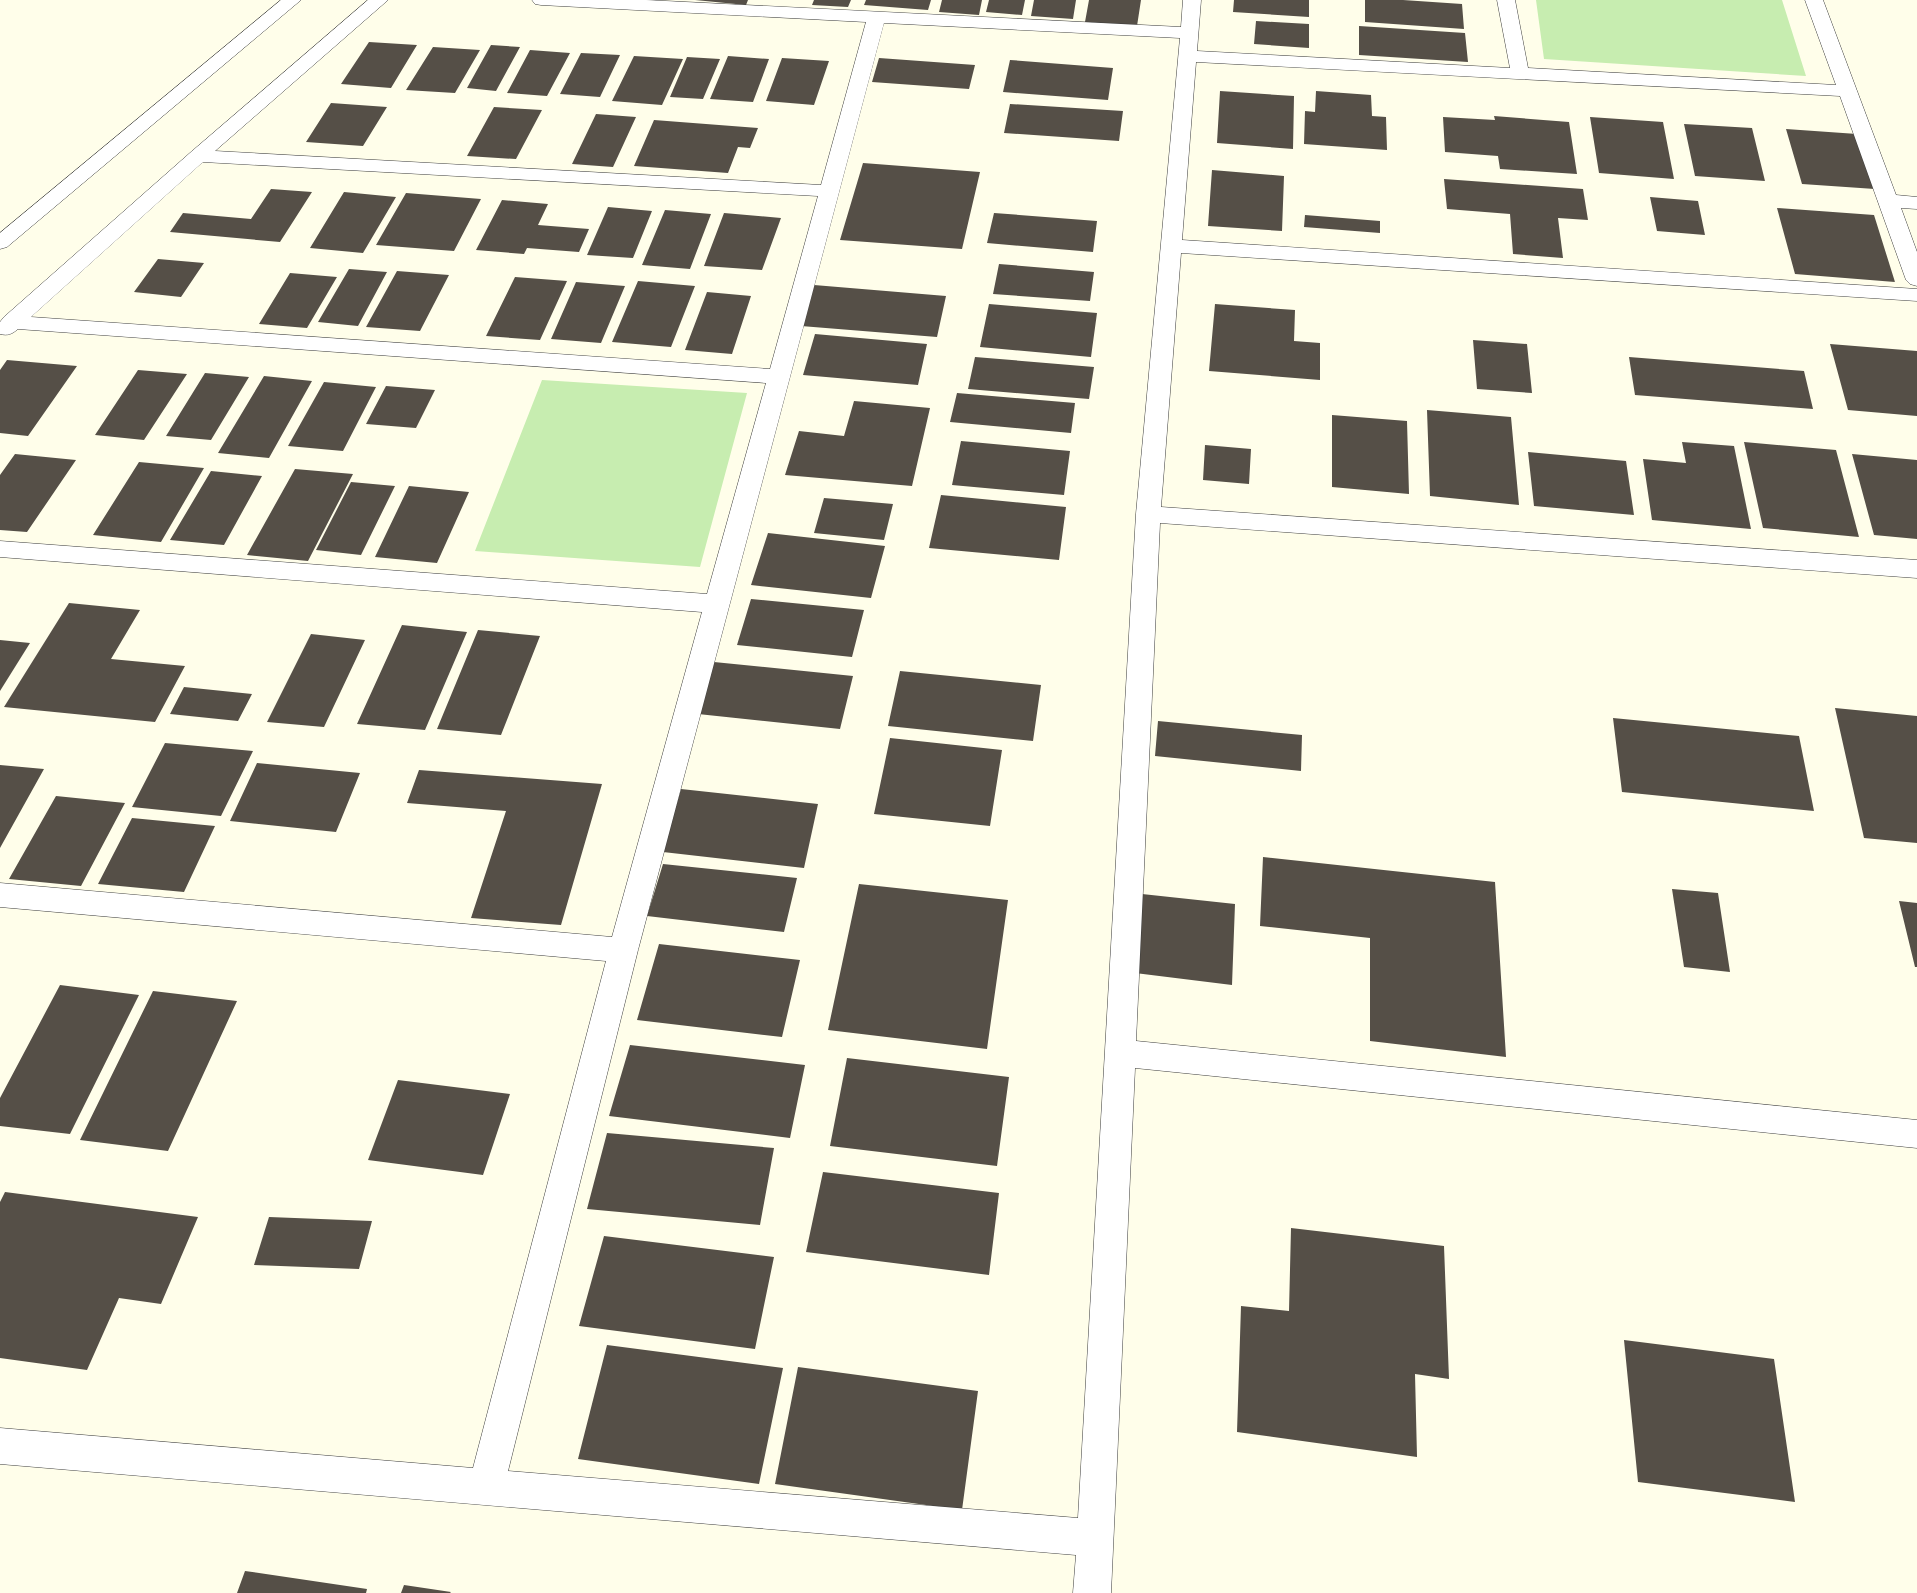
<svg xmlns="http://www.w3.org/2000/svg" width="1917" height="1593" font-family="'Noto Serif',serif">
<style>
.green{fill:#c7edb0}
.building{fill:#554f47}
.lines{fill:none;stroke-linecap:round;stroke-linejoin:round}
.minor-casing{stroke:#3e3e3e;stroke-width:1}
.minor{fill:#fff;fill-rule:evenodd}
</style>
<rect width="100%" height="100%" fill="#fffeea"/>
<!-- green -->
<path class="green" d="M1536,0H1782L1806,76L1544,59Z
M542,380L747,393L700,567L475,551Z"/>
<!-- building -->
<path class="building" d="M695,0H748L746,5Z
M814,0H851L848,7L812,5Z
M866,0H931L928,10L864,5Z
M942,0H982L979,15L939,12Z
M989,0H1025L1022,15L986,12Z
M1034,0H1076L1073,19L1031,16Z
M1089,0H1141L1137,26L1085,22Z
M1234,0H1309V17L1233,12Z
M1365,0H1403L1462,4L1464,29L1365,22Z
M1256,21L1309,24V48L1254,44Z
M1359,26L1465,33L1468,62L1359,55Z
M369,42L417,45L391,88L341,84Z
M491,45L520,47L496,91L467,88Z
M433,47L480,50L455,93L406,90Z
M530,50L570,53L547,96L507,93Z
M581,53L620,55L600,97L560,94Z
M634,56L683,59L662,105L612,101Z
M728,56L769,59L753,102L710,99Z
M687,57L720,59L703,99L670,97Z
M782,58L829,61L814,105L766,101Z
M879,58L975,65L969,89L872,82Z
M1010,60L1113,68L1108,100L1003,92Z
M1220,91L1294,96L1293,149L1217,143Z
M1316,91L1371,95L1372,116L1386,117L1387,150L1304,144L1305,111L1315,112Z
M331,103L387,107L363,146L306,142Z
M1010,104L1123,111L1119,141L1004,133Z
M494,107L542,110L516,159L467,156Z
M596,114L636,117L613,167L572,164Z
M1494,116L1569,122L1577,174L1500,169L1498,156L1445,152L1443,117L1495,120Z
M1590,117L1663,122L1674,179L1599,173Z
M654,120L758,128L750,148L738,147L728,173L634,166Z
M1684,124L1752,128L1765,181L1695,176Z
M1786,129L1857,134L1875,189L1802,184Z
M863,163L980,172L962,249L840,240Z
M1212,170L1284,176L1282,231L1208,226Z
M1444,179L1583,189L1588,220L1558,218L1563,258L1513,254L1510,214L1447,209Z
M271,189L312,192L280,242L170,232L183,213L251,219Z
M344,192L396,197L363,253L310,248Z
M406,193L481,199L454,251L376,245Z
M1650,197L1698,201L1705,235L1657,231Z
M502,200L548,204L538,225L589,229L579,252L527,248L524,254L476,250Z
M608,207L652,211L633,258L587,255Z
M1777,208L1874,215L1895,282L1795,274Z
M665,210L711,214L690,269L642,265Z
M724,213L781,218L762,270L704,266Z
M994,213L1097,221L1093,252L987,243Z
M1305,215L1380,221V233L1304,227Z
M158,259L204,263L181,297L134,292Z
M999,264L1094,272L1090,301L993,294Z
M349,269L387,272L358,326L318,322Z
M397,271L449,275L420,331L366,327Z
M290,273L337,277L307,328L259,324Z
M515,277L567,281L540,340L486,336Z
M638,281L695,286L671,347L612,342Z
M576,282L625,286L601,343L551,339Z
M814,285L946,296L937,337L801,326Z
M707,292L751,296L732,354L685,350Z
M989,304L1097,313L1091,357L980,347Z
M1215,304L1295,310L1294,341L1320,343V380L1209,371Z
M815,334L927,344L918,385L803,375Z
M1473,340L1527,344L1532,393L1477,389Z
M1830,344L1917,351V416L1848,410Z
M975,357L1094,367L1089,399L968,389Z
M1629,357L1804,371L1813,409L1635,395Z
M7,360L77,366L28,436L0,433V370Z
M138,370L187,374L144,440L95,435Z
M205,373L249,377L211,440L166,436Z
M264,376L312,381L269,458L218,453Z
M324,382L376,387L343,451L288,446Z
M386,386L435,390L416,428L366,424Z
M957,393L1075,403L1071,433L950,422Z
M854,401L930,408L912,486L785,475L799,431L844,436Z
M1427,410L1511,417L1519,505L1430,496Z
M1332,415L1407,421L1409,494L1332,487Z
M961,441L1070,451L1064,495L952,485Z
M1682,442L1734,446L1751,529L1652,520L1643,459L1686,463Z
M1744,442L1836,450L1859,537L1763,528Z
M1205,445L1251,449L1249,484L1203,480Z
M1528,452L1626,461L1634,515L1534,506Z
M15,454L76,460L27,532L0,530V475Z
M1852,454L1917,460V539L1874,535Z
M139,462L204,468L161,542L93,535Z
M295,469L353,474L308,561L247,555Z
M211,471L262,476L224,545L170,540Z
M351,482L395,486L361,555L316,550Z
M409,486L469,492L437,563L375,557Z
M941,495L1066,507L1059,560L929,548Z
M824,498L893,504L884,540L814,533Z
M768,533L885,546L871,598L751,585Z
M751,599L864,610L852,657L737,645Z
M69,603L140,610L111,659L185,666L155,722L4,707Z
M402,625L467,632L425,730L357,724Z
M478,630L540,636L501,735L437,729Z
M311,634L365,640L324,727L267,722Z
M0,640L30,643L0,691Z
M714,662L853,676L840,729L698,714Z
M900,671L1041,685L1033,741L888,726Z
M184,687L252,694L238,721L170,714Z
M1835,708L1917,716V843L1864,838Z
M1613,718L1799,736L1814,811L1622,792Z
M1158,721L1302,735L1301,771L1155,756Z
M890,738L1002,750L990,826L874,814Z
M165,743L253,751L221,816L132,807Z
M257,763L360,773L336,832L230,821Z
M0,765L44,769L0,848Z
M419,770L602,784L561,925L471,918L506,811L407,803Z
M681,789L818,804L804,868L663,852Z
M56,796L125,803L81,886L9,879Z
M132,818L215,826L184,892L98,884Z
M1263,857L1495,882L1506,1057L1370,1041V938L1260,926Z
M663,864L797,878L784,932L647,916Z
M859,884L1008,900L987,1049L828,1030Z
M1672,889L1718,893L1730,972L1684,967Z
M1142,894L1235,904L1232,985L1135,973Z
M1899,901L1917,903V967H1915Z
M659,944L800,960L782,1037L637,1020Z
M60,985L139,995L70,1134L0,1126V1098Z
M153,991L237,1001L168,1151L80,1140Z
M630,1045L805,1065L790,1138L609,1116Z
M847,1058L1009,1077L997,1166L830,1146Z
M398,1080L510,1094L483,1175L368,1160Z
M607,1133L774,1148L760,1225L587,1209Z
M823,1172L999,1193L989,1275L806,1252Z
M5,1192L198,1217L161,1304L119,1298L87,1370L0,1358V1202Z
M269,1217L372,1221L359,1269L254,1265Z
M1291,1228L1444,1246L1449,1379L1415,1374L1417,1457L1237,1432L1241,1306L1289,1311Z
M604,1236L774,1257L755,1349L579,1326Z
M1624,1340L1774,1359L1795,1502L1638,1482Z
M607,1345L783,1368L759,1484L578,1459Z
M798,1367L978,1391L962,1510L775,1484Z
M245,1571L367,1589L366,1593H237Z
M404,1585L451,1592L450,1593H401Z"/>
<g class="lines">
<!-- minor casing -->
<g class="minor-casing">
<path id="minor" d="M281,0H301L7,247L0,249V233Z
M368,0H388L215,151L821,185L866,22L541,5L535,4L532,0H646L1181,27L1183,0H1201L1197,51L1510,68L1497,0H1515L1528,68L1836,85L1805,0H1823L1896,195L1917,197V209L1901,208L1917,252V286L1910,284L1906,280L1840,96L1196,62L1182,240L1917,289V301L1181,253L1161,507L1917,560V578L1160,523L1136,1041L1917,1120V1148L1135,1068L1111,1593H1073L1076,1555L0,1464V1428L473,1468L606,961L0,907V883L612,937L702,612L0,557V541L707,594L766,383L18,329C12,334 8,336 0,334V322L4,317L191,152ZM884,23L1180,38L1136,514L1078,1518L508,1471L638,950ZM203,162L818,196L770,369L31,317Z"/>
</g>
<!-- minor -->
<use href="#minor" class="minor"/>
</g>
</svg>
